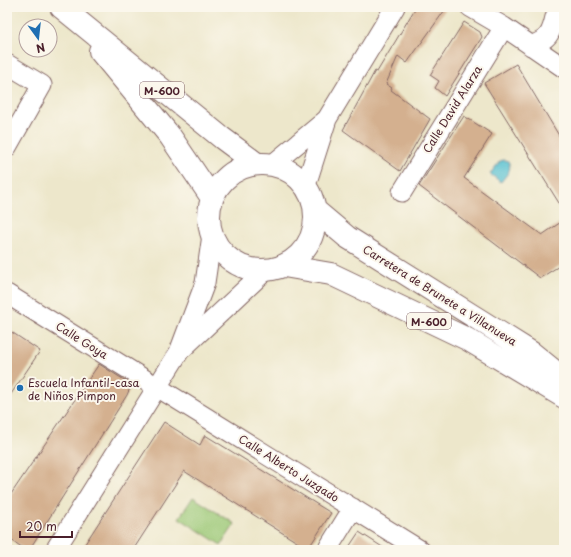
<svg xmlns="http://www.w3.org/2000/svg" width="571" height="557" font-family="'Playpen Sans',sans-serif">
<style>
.green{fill:#9bc876;stroke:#727450}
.water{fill:#55c0d0;stroke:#50707e}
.building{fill:#d4b08f}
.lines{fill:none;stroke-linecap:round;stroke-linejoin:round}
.street-casing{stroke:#836563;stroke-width:21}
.highway-casing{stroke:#836563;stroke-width:24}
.street{stroke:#fff;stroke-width:19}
.highway{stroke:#fff;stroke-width:22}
.poi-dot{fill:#1f6fb2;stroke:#fbf7ec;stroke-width:1.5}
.labels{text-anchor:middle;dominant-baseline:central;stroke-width:4;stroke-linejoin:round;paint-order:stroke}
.shield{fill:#fbf7ec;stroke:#7f6065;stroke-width:1}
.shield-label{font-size:10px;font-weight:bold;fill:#4a1f2b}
.street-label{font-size:11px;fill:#4a1f2b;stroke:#fbf7ec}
.poi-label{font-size:11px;fill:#4a1f2b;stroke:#fbf7ec;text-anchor:start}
</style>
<rect width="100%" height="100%" fill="#fbf7ec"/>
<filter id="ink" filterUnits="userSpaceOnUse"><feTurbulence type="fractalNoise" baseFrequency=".025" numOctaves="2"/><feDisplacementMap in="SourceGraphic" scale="8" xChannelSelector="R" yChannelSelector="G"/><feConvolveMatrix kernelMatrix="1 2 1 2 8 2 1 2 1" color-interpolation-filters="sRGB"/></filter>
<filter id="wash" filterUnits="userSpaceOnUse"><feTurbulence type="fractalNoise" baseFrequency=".012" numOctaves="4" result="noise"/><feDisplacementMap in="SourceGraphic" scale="16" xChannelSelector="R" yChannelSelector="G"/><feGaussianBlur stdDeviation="0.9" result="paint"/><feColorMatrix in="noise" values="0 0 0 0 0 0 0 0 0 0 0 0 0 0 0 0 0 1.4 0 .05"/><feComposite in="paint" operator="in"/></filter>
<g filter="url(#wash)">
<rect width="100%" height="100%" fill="#ede7cb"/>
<!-- green -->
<path class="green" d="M193,497L235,524L221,545L179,518Z"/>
<!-- water -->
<path class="water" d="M504,160L508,161C513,170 506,175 501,182L490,174L500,161Z"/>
<g id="blocks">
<!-- building -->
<path class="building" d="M416,7H447L407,63L398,56L386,84L392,88L391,90L430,119L400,171L343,130L375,71L377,72Z
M464,22L480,32L482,37L445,96L435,88L439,81L430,75Z
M516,64L564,144V211L484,83Z
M464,116L492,134L464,178L542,235L564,220V263L540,278L419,186Z
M7,329L40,351L7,400Z
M99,364L129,383L130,388L127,395L29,550H26L7,537V500Z
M164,422L200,445L205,435L331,513L308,549L184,471L133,550H81Z
M359,532L387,550H347Z"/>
</g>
</g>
<g filter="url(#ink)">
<use href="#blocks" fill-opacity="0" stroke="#836563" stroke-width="1"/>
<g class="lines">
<!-- street casing -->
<g class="street-casing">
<path id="street" d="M470,7L504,27L564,68
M531,46C548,39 551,35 555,17
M7,64L42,85L7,147
M273,164L327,119
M306,185L327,119L395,7
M402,192L504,27
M7,294L420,550
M183,348L265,271
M55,550L179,352L205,283L212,235
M327,550L353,508"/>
</g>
<!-- highway casing -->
<g class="highway-casing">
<path id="highway" d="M61,7L222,138L257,164
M100,51L170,136L212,198
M209 217a53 53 0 1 1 106 0a53 53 0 1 1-106 0Z
M316,211L347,237L532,353L564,379
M284,266L331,274L467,339L564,397"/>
</g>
<!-- street -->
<use href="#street" class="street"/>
<!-- highway -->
<use href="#highway" class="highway"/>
</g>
</g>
<!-- markers -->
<circle class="poi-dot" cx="20" cy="388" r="4"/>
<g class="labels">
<!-- shield labels -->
<g class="shield">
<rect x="140" y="82" width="44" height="16" rx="3"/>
<rect x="407" y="313" width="44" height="16" rx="3"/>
</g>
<g class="shield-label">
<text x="162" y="90">M-600</text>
<text x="429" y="321">M-600</text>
</g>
<!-- street labels -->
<g class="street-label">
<text transform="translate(452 109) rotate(-58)">Calle David Alarza</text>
<text transform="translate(440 295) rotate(32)">Carretera de Brunete a Villanueva</text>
<text transform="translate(82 340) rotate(32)">Calle Goya</text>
<text transform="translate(289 468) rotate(32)">Calle Alberto Juzgado</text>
</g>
<!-- poi labels -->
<g class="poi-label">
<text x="28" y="382">Escuela Infantil-casa<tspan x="28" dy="13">de Niños Pimpon</tspan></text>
</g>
</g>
<!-- margin -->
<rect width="571" height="557" fill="none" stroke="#fbf7ec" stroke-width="24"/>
<!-- north arrow -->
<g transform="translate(38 38) rotate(165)"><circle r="19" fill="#fbf7ec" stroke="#b4a19f"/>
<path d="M0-3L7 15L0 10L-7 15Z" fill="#1f6fb2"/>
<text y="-6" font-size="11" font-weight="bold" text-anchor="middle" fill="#4a1f2b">N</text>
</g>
<!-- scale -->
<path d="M20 531v6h52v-6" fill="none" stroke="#4a1f2b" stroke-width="2"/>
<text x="26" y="531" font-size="12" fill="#4a1f2b" stroke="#fbf7ec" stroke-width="3" paint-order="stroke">20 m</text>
</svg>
